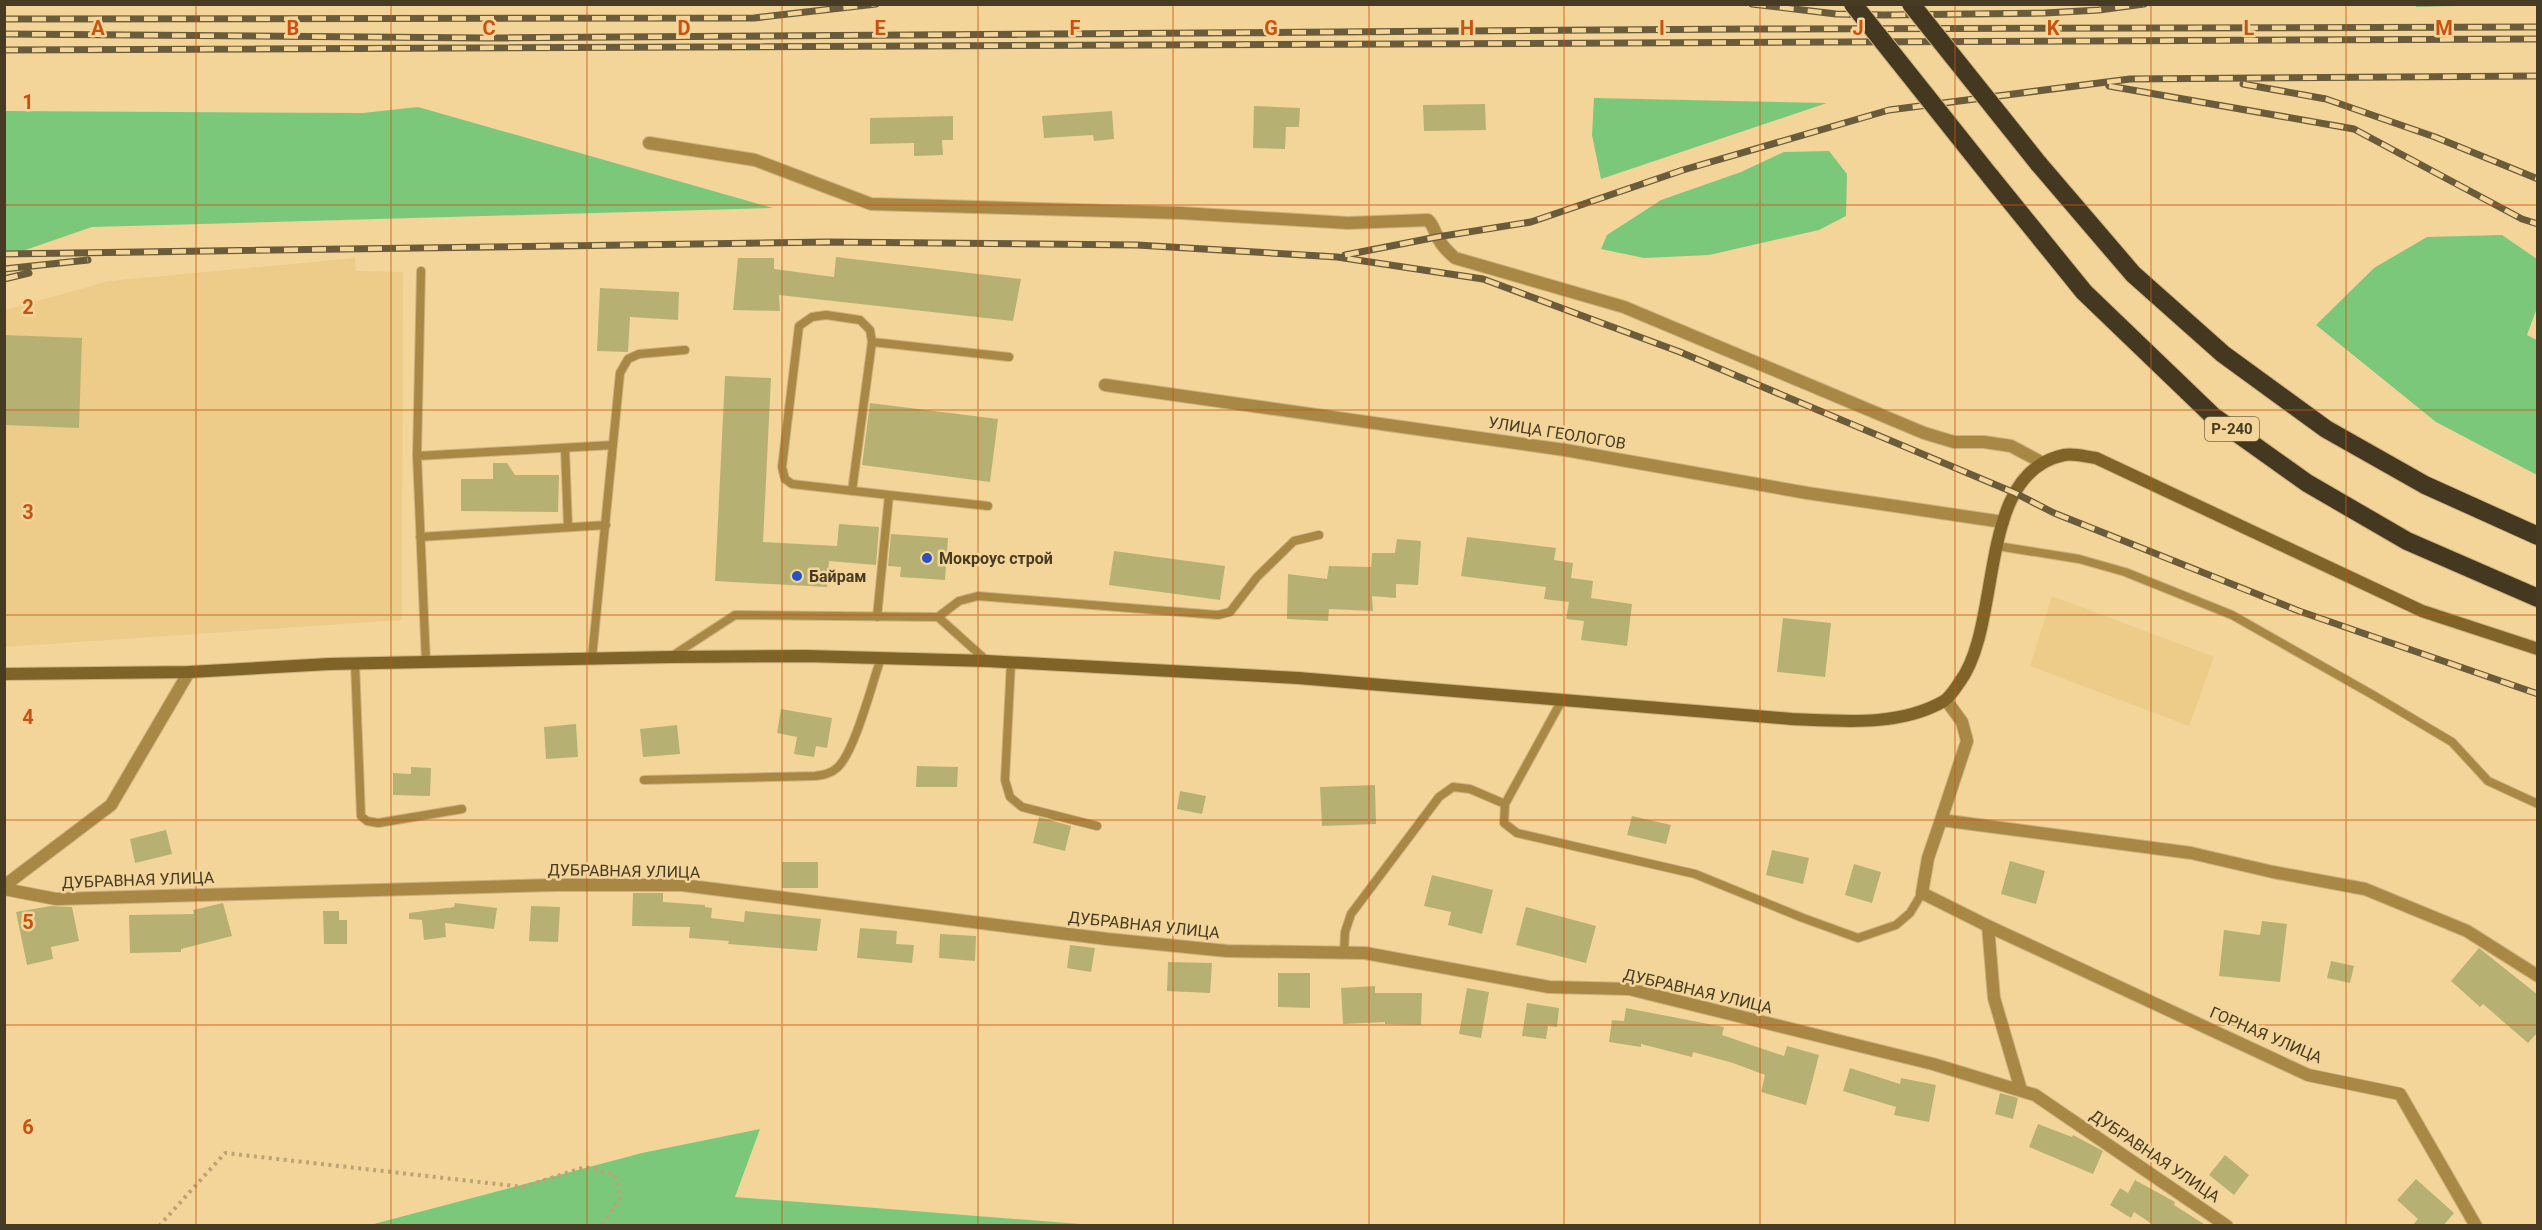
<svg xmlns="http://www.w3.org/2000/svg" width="2542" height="1230" font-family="Roboto,sans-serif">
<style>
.built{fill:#edcc8a}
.green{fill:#7bc87b}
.building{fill:#b6b173}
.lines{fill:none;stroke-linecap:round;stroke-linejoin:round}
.lane-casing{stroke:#cdb380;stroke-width:10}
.street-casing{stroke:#cdb380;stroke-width:14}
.secondary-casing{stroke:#cdb380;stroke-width:14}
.highway-casing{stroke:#cdb380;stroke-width:20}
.path{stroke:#bba373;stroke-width:4;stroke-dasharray:3 4.5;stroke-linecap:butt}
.lane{stroke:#a88844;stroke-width:8}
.street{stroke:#a88844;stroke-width:12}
.secondary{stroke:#806427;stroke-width:12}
.highway{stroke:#443820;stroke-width:18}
.rail-casing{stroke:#6a5b3b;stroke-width:7}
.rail{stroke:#f3d59a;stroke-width:4.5;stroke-dasharray:14;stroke-linecap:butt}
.highway-bridge-casing{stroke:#cdb380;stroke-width:20;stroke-linecap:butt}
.highway-bridge{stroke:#443820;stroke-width:18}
.grid{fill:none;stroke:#c85311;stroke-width:1.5;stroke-opacity:0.55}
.poi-dot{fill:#2753c1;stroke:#f3d59a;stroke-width:2}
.labels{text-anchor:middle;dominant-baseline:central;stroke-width:5;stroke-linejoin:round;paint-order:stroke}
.shield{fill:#f3d59a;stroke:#7b6947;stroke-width:1.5}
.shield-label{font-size:15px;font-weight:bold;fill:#473b23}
.street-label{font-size:16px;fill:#473b23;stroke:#f3d59a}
.poi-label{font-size:16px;font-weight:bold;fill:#473b23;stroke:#f3d59a;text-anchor:start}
.grid-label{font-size:20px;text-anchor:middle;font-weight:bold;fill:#c85311;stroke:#f3d59a;stroke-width:5;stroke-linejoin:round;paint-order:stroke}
</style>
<rect width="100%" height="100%" fill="#f3d59a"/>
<!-- built -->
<path class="built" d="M355,258L356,271L403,272L402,620L5,647V310L109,281Z
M2052,596L2214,657L2189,726L2030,666Z"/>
<!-- green -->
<path class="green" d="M2537,4L2416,7V4Z
M1594,98L1827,103L1601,179L1592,135Z
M418,107L773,208L92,227L5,257V111L363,113Z
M1829,151L1847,174L1846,216L1819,230L1709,255L1644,258L1601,249L1607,235L1661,200L1741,172L1784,152Z
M2502,235L2537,259V308L2527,335L2537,340V475L2436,422L2316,325L2374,268L2427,237Z
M760,1129L735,1197L1093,1225H370L642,1153Z"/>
<!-- building -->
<path class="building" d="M1485,104L1486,130L1424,131L1423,105Z
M1254,106L1300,108L1299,127H1286L1285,149L1253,148Z
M1112,111L1114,139L1094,141L1093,135L1044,138L1042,116Z
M953,116V140H942L943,155L914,156V143L870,144V118Z
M836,257L1021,279L1013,321L779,295L780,311L733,310L738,258H774V269L834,277Z
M600,288L679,292L678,320L630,317L628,352L597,351Z
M4,335L82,338L79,428L4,425Z
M725,376L771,378L763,542L837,546L839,524L879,527L876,565L829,561L827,587L715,581Z
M870,403L998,419L990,482L862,465Z
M493,463H507L515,475H559L558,512L461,511V479H493Z
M891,534L948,538L945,580L900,577L901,567L888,566Z
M1467,537L1556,548L1554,560L1573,563L1571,578L1593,581L1591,598L1632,604L1627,646L1581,640L1584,621L1566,619L1569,602L1544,599L1546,587L1461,576Z
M1397,539L1421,541L1418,585L1396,584V598L1372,596L1373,611L1329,609L1328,621L1287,619L1288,574L1327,579L1329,566L1371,567L1372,553H1395Z
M1114,551L1225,566L1220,600L1109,585Z
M1783,618L1831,623L1825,677L1777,672Z
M781,709L832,718L827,748L816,746L814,757L794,754L797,737L777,733Z
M576,724L578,757L546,759L544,727Z
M677,725L680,754L643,757L640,729Z
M917,766L958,767L957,787H916Z
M411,767L431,768L430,796L393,795V773L411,774Z
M1375,785L1376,824L1322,826L1320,787Z
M1180,791L1206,796L1202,814L1177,809Z
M1632,816L1671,825L1666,844L1627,835Z
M1039,817L1071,826L1065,851L1033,843Z
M166,830L172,854L135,863L130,839Z
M1772,850L1809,858L1803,884L1766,875Z
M2010,861L2045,871L2036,904L2001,894Z
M782,862H818V888H782Z
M1854,864L1881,872L1872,903L1845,895Z
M1432,875L1493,890L1482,934L1448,925L1451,912L1424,906Z
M633,893H663V902L705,905V907L712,908L711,918L744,922L745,911L821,919L817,951L728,944L729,941L689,938L690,927L632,926Z
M223,903L232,936L181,949V952L130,953L129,915L194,914L193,910Z
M455,903L497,908L494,929L445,923L446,937L424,940L422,920L409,919V913L454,907Z
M51,906L72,907L79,941L51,947L53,959L27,965L16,912Z
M531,906L560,907L558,942L529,941Z
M1526,907L1596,926L1586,963L1516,945Z
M323,911H339V920H347V944H324Z
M2262,921L2287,924L2280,982L2219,976L2224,930L2260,935Z
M860,928L897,931L896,944L914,945L912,963L857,958Z
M940,934L976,936L975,961L939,958Z
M1070,945L1095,948L1091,972L1067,968Z
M2479,948L2538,995V1032L2528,1043L2483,1004L2480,1007L2451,981Z
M2331,961L2354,966L2350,983L2327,978Z
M1168,962L1212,963L1210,993L1167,991Z
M1278,973H1310V1008L1278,1007Z
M1375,986V993H1422L1421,1025L1385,1024V1022L1343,1024L1341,988Z
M1467,988L1489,992L1481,1038L1459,1034Z
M1527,1003L1559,1008L1557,1027L1548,1026L1546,1039L1522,1036Z
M1626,1008L1724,1027L1722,1035L1784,1056L1787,1046L1819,1055L1806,1105L1761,1092L1765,1075L1733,1063L1693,1052L1692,1057L1641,1044V1047L1609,1042L1612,1020L1624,1021Z
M1850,1068L1900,1084L1901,1078L1936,1085L1929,1122L1894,1115L1896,1107L1843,1091Z
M2000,1093L2018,1098L2013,1119L1995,1114Z
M2038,1124L2072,1137L2073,1135L2103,1151L2093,1174L2029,1147Z
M2225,1155L2249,1175L2234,1195L2209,1175Z
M2416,1179L2454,1213L2443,1226H2412L2418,1219L2397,1200Z
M2135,1180L2175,1202L2174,1205L2207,1226H2155L2134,1212L2131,1218L2110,1205L2120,1188L2128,1193Z"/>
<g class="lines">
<!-- lane casing -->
<g class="lane-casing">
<path id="lane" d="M421,271L417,456L613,445
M565,448L568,527
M417,456L426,662
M852,491L872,342
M889,495L792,484L785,479L782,467L799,326L812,317L826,315L860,320L870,330L872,342L1009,357
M420,537L606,525
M1997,546L2079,559L2125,572L2232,615L2373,695L2452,742L2488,781L2538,804
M877,617L889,495L988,506
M938,617L959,601L978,596L1218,615L1230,612L1257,577L1294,541L1319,535
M672,656L735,615L938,617L987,661
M592,658L620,373L628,359L639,354L685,350
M1011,662L1005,780L1010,797L1022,807L1097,826
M355,663L361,816L367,821L378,823L462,809
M1562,700L1505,804L1504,823L1517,833L1695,874L1803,918L1858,938L1896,925L1910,913L1922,893
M644,780L815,776C823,775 830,774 837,768C855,752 872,683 881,658
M1344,953L1345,932L1351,914L1439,797L1453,787L1470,789L1505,804"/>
</g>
<!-- street casing -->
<g class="street-casing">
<path id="street" d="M649,143L755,160L871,204L1181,213L1348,223L1428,220C1434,226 1434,231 1438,238C1442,246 1448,252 1455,258L1624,307L1924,433L1954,442H1984L2011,446L2041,462
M1105,385L1565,450L1807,493L2003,522
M1946,700L1962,722L1967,741L1941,820L2191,853L2273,872L2365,889L2467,931L2538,976
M1941,820L1928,858L1922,893L1988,926L1994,998L2021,1090
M4,886L111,805L189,672
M4,889L56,899L556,885H682L1107,939L1227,951L1365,953L1549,987L1629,989L1933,1064L2035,1095L2227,1226
M1988,926L2308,1075L2400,1094L2476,1226"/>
</g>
<!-- secondary casing -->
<g class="secondary-casing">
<path id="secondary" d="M4,674L189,672L329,664L671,657L806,656L987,661L1298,678L1792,719C1843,721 1899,727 1944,701C1950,697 1955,689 1959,683C2004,624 1975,473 2064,455C2074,453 2086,457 2096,458L2422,611L2538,649"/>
</g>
<!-- highway casing -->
<g class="highway-casing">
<path id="highway" d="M2038,163L2133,274L2223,354L2326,429L2425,485L2538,536
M1990,176L2084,292L2213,416L2307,483L2407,541L2538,598"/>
</g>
<!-- path -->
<path class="path" d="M159,1226L225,1153L523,1187L585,1167L614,1174L621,1197L601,1226"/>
<!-- lane -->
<use href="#lane" class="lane"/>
<!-- street -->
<use href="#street" class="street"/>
<!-- secondary -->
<use href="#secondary" class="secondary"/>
<!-- highway -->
<use href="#highway" class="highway"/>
<!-- rail casing -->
<g class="rail-casing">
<path id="rail" d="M1752,4L1836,14L1884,15L2045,13L2099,10L2144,4
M4,19L754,18L876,4
M4,34L484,38L1749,29L2538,27
M4,50L2538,39
M2243,84L2326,99L2435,137L2538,179
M2109,86L2354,129L2522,219L2538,224
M4,254L828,242L1137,245L1337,257L1483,279L1680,352L2015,493L2054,513L2299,611L2538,694
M1345,255L1437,237L1531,222L1683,170L1889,110L2130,79L2538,76
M4,269L88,260
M4,279L29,273"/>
</g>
<!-- rail -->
<use href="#rail" class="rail"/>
<!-- highway-bridge casing -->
<g class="highway-bridge-casing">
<path id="highway-bridge" d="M1853,4L1990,176
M1911,4L2038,163"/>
</g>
<!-- highway-bridge -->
<use href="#highway-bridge" class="highway-bridge"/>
</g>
<!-- grid -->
<path class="grid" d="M196,4V1226M391,4V1226M587,4V1226M782,4V1226M978,4V1226M1173,4V1226M1369,4V1226M1564,4V1226M1760,4V1226M1955,4V1226M2151,4V1226M2346,4V1226M4,205H2538M4,410H2538M4,615H2538M4,820H2538M4,1025H2538"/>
<!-- markers -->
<g class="poi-dot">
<circle cx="927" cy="558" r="6"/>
<circle cx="797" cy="576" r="6"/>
</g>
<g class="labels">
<!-- shield labels -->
<rect class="shield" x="2205" y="417" width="54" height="24" rx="4.5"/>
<g class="shield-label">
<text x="2232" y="429">Р-240</text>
</g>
<!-- street labels -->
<g class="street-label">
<text transform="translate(1557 433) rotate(9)">УЛИЦА ГЕОЛОГОВ</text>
<text transform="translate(624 871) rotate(1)">ДУБРАВНАЯ УЛИЦА</text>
<text transform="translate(138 880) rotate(-2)">ДУБРАВНАЯ УЛИЦА</text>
<text transform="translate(1144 925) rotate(6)">ДУБРАВНАЯ УЛИЦА</text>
<text transform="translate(1698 991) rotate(13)">ДУБРАВНАЯ УЛИЦА</text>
<text transform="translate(2266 1035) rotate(23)">ГОРНАЯ УЛИЦА</text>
<text transform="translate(2155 1156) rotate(34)">ДУБРАВНАЯ УЛИЦА</text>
</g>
<!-- poi labels -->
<g class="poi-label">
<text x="939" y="558">Мокроус строй</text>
<text x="809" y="576">Байрам</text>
</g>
</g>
<g class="grid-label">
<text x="98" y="35">A</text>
<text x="293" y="35">B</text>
<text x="489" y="35">C</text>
<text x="684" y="35">D</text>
<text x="880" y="35">E</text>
<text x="1075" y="35">F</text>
<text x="1271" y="35">G</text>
<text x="1467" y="35">H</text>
<text x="1662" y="35">I</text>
<text x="1858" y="35">J</text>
<text x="2053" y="35">K</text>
<text x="2249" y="35">L</text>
<text x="2444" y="35">M</text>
<text x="28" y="109">1</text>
<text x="28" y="314">2</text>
<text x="28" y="519">3</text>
<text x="28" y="724">4</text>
<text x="28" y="929">5</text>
<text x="28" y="1134">6</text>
</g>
<!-- border -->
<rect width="2542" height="1230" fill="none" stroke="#473b23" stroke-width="12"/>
</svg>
